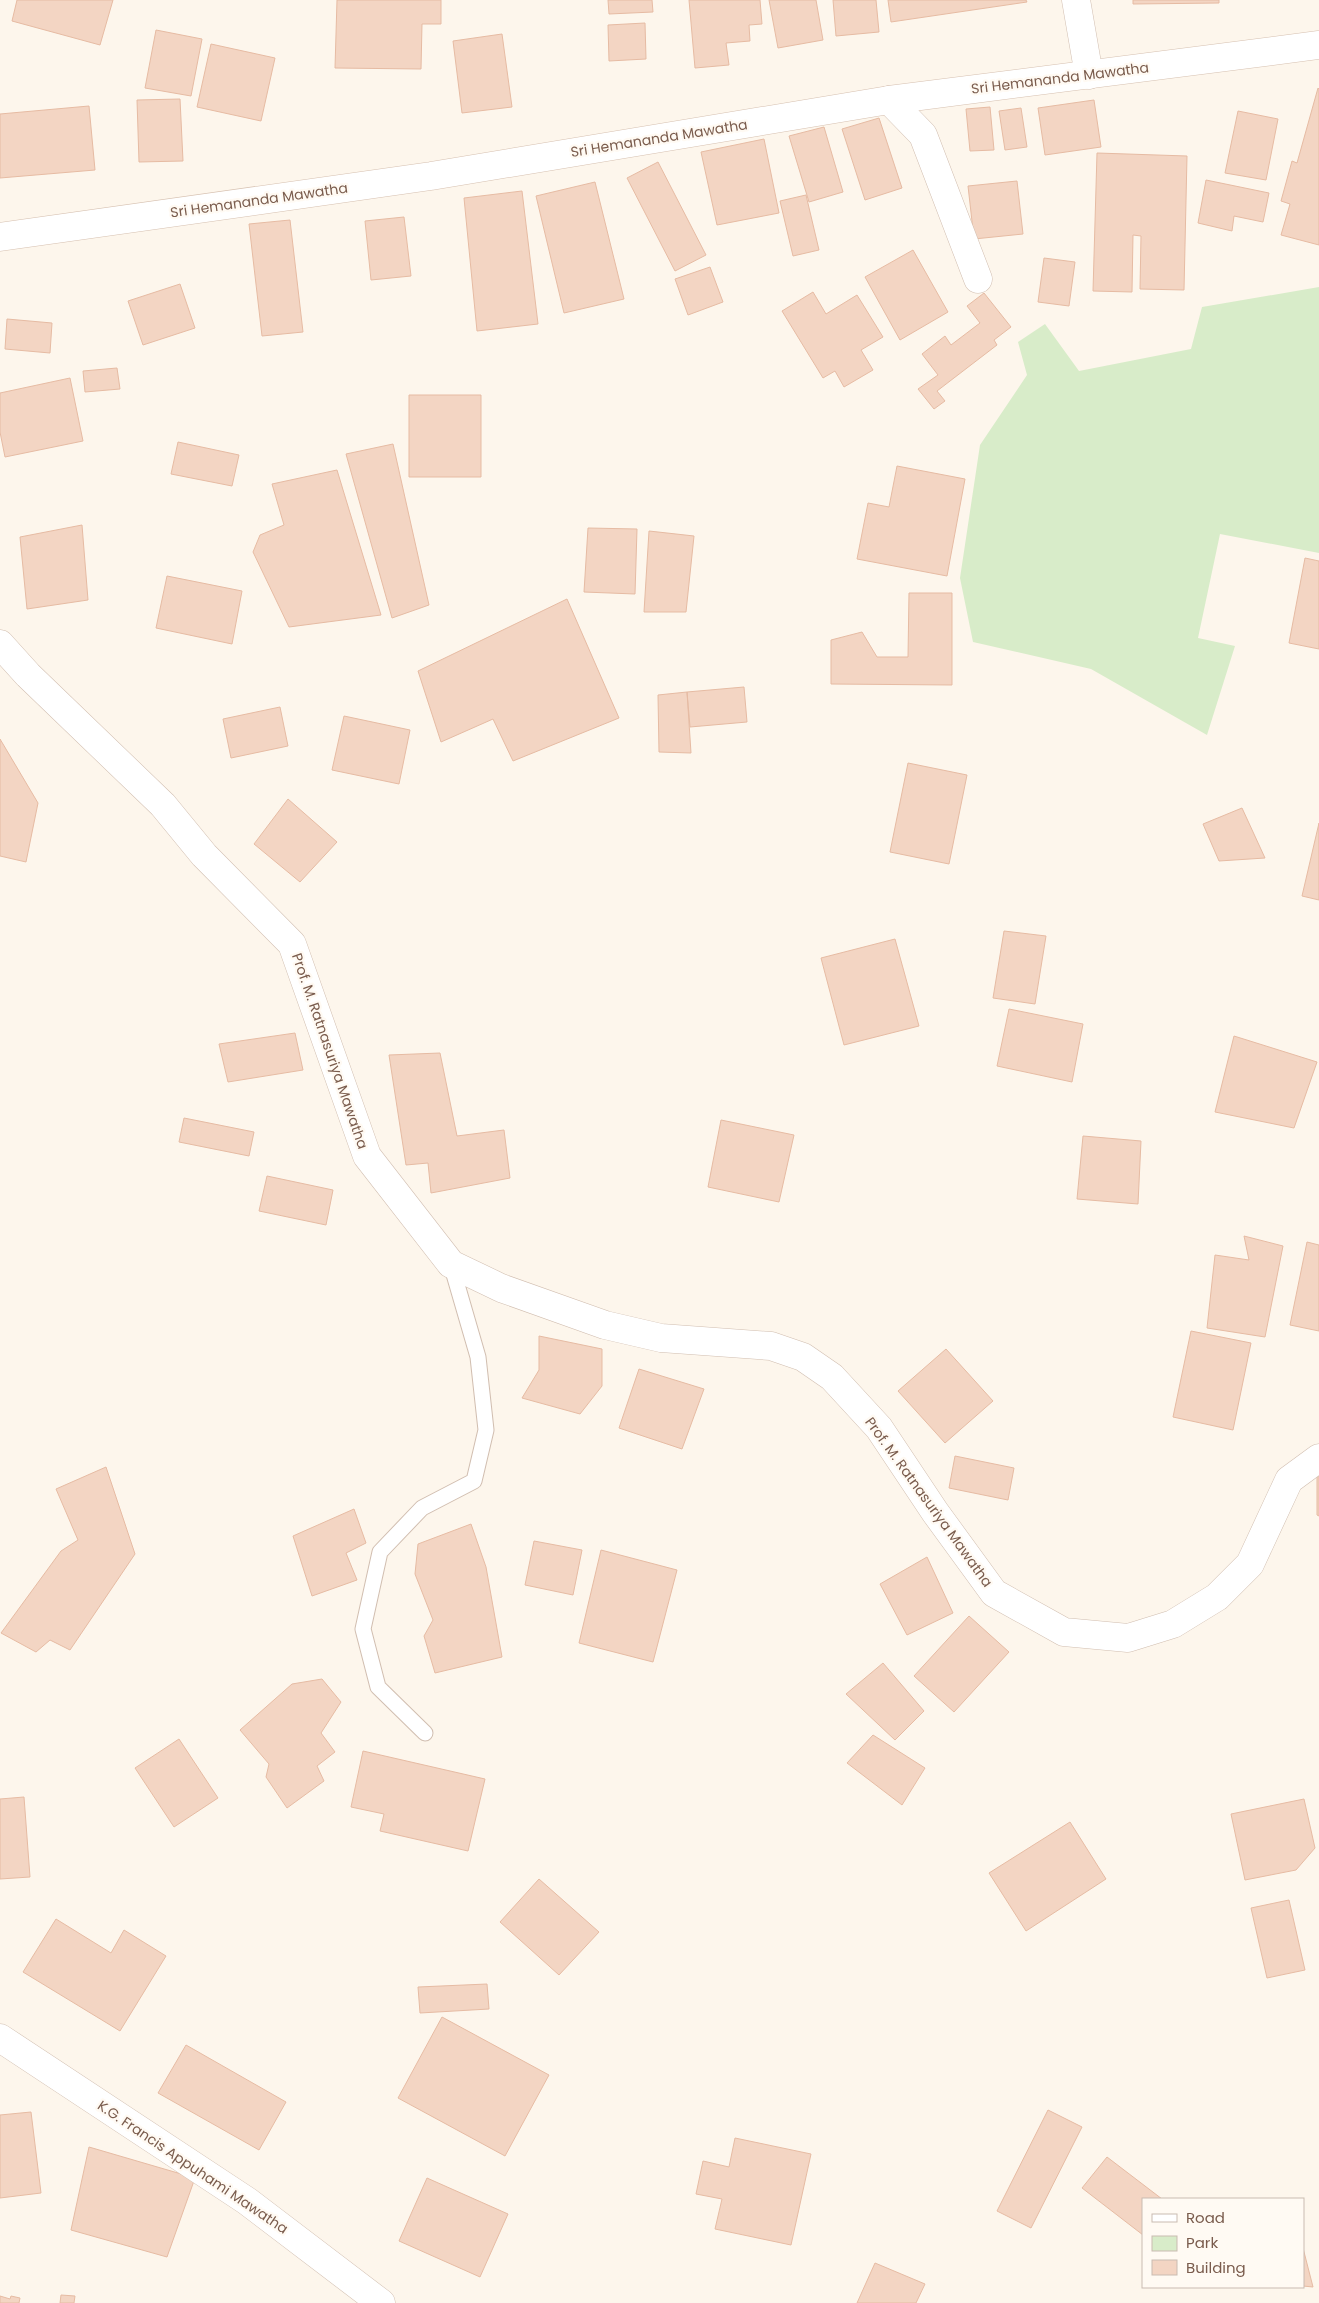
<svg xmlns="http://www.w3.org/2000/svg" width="1319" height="2303" font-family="Poppins,sans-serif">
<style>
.green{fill:#d8ecc9}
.building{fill:#f3d5c3;stroke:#e6bba3}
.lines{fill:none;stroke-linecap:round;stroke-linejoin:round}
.service-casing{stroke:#d1beb0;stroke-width:17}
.minor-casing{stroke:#d1beb0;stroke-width:29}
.tertiary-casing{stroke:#d1beb0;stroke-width:29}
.secondary-casing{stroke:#d6c0b0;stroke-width:29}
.service{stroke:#fff;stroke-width:15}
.minor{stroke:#fff;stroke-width:28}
.tertiary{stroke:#fff;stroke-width:28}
.secondary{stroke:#fff;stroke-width:28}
.labels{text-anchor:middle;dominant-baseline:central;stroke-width:4.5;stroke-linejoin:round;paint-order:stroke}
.street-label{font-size:14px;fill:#7a5c4d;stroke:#fffaf3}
</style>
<rect width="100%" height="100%" fill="#fdf6ec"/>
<!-- green -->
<path class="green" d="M1319,287V553L1220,534L1198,638L1235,646L1207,735L1091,669L973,642L960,578L980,445L1027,375L1018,342L1045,324L1079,371L1191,349L1202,307Z"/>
<!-- building -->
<path class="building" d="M17,0H113L100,45L12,21Z
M337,0H441V24H422L421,69L335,68Z
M608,0H652L653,12L609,14Z
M689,0H760L762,24L749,25L750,41L726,43L729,65L695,68Z
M769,0H816L823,40L778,48Z
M833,0H876L879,32L836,36Z
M888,0H1026L1027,2L891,22Z
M1133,0H1219V3L1133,4Z
M645,23L646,59L609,61L608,25Z
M156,30L202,39L191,96L145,88Z
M502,34L512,107L462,113L453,41Z
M211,44L275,58L261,121L197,107Z
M1318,88L1319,89V245L1281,235L1290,204L1281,201L1292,161L1297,163Z
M180,99L183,161L139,162L137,100Z
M1094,100L1101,147L1045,155L1038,108Z
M89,106L95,170L0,178V114Z
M990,107L994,150L970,151L966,109Z
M1021,108L1027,147L1005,150L999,111Z
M1238,111L1278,119L1266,180L1225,173Z
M879,118L902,188L865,200L842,129Z
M824,127L843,192L809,202L789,136Z
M764,139L779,213L717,225L701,152Z
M1097,153L1187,156L1184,290L1140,289L1141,236L1133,235L1132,292L1093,291Z
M658,162L706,255L675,271L627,178Z
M1206,180L1269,193L1263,222L1234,216L1232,231L1198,223Z
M1017,181L1023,234L974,239L968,186Z
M595,182L624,299L564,313L536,196Z
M522,191L538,324L477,331L464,198Z
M806,195L819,250L793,256L780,201Z
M404,217L411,276L371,280L365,221Z
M290,220L303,332L262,336L249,224Z
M913,250L948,312L900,340L865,277Z
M1044,258L1075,262L1069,306L1038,302Z
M710,267L723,302L688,315L675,279Z
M180,284L195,328L143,345L128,301Z
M813,292L826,314L857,295L883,337L861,350L873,370L844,387L835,371L823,378L782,311Z
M984,293L1011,327L994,340L997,345L937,391L945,401L934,409L918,389L938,375L922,354L945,336L951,345L980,323L967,306Z
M7,319L52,323L50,353L5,349Z
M117,368L120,389L85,392L83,371Z
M70,378L83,441L5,457L0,432V393Z
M409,395H481V477H409Z
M178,442L239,455L232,486L171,474Z
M393,444L429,605L392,618L346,454Z
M897,466L965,479L947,576L857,559L868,503L889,507Z
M337,470L381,615L289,627L253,552L260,535L284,525L272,484Z
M82,525L88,600L27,609L20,537Z
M588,528L637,529L635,594L584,592Z
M649,531L694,536L686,612H644Z
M1305,558L1319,561V649L1289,643Z
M167,576L242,591L232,644L156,628Z
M909,593H952V685L831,684V640L862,632L877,657H908Z
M567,599L619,718L513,761L493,719L441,742L418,671Z
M744,687L747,722L690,727L687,692Z
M687,692L691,753L659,752L658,695Z
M280,707L288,746L231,758L223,719Z
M344,716L410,730L399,784L332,770Z
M0,739L38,803L26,862L0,856Z
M908,763L967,775L949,864L890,852Z
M288,799L337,842L300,882L254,844Z
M1242,808L1265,858L1219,861L1203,824Z
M1319,823V900L1302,896Z
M1004,931L1046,936L1035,1004L993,998Z
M895,939L919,1026L844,1045L821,958Z
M1009,1009L1083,1024L1072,1082L997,1066Z
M295,1033L303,1070L228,1082L219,1044Z
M1234,1036L1317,1062L1294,1128L1215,1112Z
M440,1053L457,1136L504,1130L510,1178L431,1193L428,1163L406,1165L389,1055Z
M184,1118L254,1132L249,1156L179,1142Z
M721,1120L794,1135L779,1202L708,1187Z
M1083,1136L1141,1141L1138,1204L1077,1199Z
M267,1176L333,1190L326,1225L259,1211Z
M1244,1236L1283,1246L1265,1337L1207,1328L1215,1255L1249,1260Z
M1307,1242L1319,1245V1331L1290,1325Z
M1191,1331L1251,1343L1233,1430L1173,1417Z
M539,1336L602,1349V1386L580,1414L522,1398L539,1370Z
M946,1349L993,1401L945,1443L898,1391Z
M639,1369L704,1389L682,1449L619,1428Z
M955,1456L1014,1468L1008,1500L949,1488Z
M106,1467L135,1554L70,1650L50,1640L36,1652L1,1633L61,1551L78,1540L56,1489Z
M1317,1468L1319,1469V1516L1317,1515Z
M354,1509L366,1543L346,1553L357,1580L312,1596L293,1536Z
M471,1524L486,1567L502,1657L435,1673L424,1636L433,1620L415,1574L418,1544Z
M534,1541L582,1550L573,1595L525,1585Z
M601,1550L677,1570L653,1662L579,1643Z
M927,1557L953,1613L907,1635L880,1584Z
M969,1616L1009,1652L954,1712L914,1676Z
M883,1663L924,1711L895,1740L846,1694Z
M322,1679L341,1702L321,1733L335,1752L317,1766L324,1781L287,1808L266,1777L269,1764L240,1730L292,1684Z
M873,1735L925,1768L902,1805L847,1763Z
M179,1739L218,1798L174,1827L135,1768Z
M363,1751L485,1779L468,1851L380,1831L384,1814L351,1807Z
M24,1797L30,1877L0,1879V1799Z
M1304,1799L1315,1848L1296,1870L1245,1880L1231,1814Z
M1070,1822L1106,1879L1026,1931L989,1873Z
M539,1879L599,1932L559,1975L500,1922Z
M1289,1900L1305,1970L1267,1978L1251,1908Z
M56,1919L111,1953L124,1930L166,1956L120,2031L23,1972Z
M487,1984L489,2009L420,2013L418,1987Z
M442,2017L549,2075L505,2156L398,2098Z
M186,2045L286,2102L259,2150L158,2093Z
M1048,2110L1082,2127L1031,2228L997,2211Z
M31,2112L41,2193L0,2198V2115Z
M735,2138L811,2154L791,2245L715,2229L722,2199L696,2194L703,2161L729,2167Z
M89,2147L195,2178L167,2257L71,2230Z
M1107,2157L1162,2199H1143V2235L1082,2188Z
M427,2178L508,2214L480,2277L399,2241Z
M1303,2248L1313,2287L1303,2286Z
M875,2263L925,2284L916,2303H857Z
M61,2295L75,2296L74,2303H60Z
M0,2296L10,2299L11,2296L20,2298L19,2303H0Z"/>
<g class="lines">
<!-- service casing -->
<g class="service-casing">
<path id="service" d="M425,1733L378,1687L363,1629L380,1552L422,1508L474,1481L486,1430L478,1357L451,1264"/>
</g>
<!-- minor casing -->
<g class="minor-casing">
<path id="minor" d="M889,100L923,135L978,279
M0,644L28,675L163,805L204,855L292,944L367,1156L451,1264L501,1288L605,1325L661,1338L771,1346L803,1357L832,1377L879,1428L935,1512L994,1593L1064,1632L1128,1638L1173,1624L1217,1597L1250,1564L1289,1480L1319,1458
M0,2038L247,2201L381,2303"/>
</g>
<!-- tertiary casing -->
<g class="tertiary-casing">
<path id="tertiary" d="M1076,0L1089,75"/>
</g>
<!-- secondary casing -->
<g class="secondary-casing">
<path id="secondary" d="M0,237L431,176L889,100L1319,45"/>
</g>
<!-- service -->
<use href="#service" class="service"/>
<!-- minor -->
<use href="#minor" class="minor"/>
<!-- tertiary -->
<use href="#tertiary" class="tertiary"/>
<!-- secondary -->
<use href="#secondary" class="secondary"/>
</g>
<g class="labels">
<!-- street labels -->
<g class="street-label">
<text transform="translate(1060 78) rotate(-7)">Sri Hemananda Mawatha</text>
<text transform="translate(659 138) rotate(-9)">Sri Hemananda Mawatha</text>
<text transform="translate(259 200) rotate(-8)">Sri Hemananda Mawatha</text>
<text transform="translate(330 1051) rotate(71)">Prof. M. Ratnasuriya Mawatha</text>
<text transform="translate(929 1502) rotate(54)">Prof. M. Ratnasuriya Mawatha</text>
<text transform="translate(193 2167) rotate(34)">K.G. Francis Appuhami Mawatha</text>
</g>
</g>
<!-- legend -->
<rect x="1142" y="2198" width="162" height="90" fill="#fffaf3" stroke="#cabbb1"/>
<rect x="1152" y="2214" width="25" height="8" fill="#ffffff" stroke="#cabbb1"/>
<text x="1186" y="2223" font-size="15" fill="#7a5c4d">Road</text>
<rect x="1152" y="2236" width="25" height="15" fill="#d8ecc9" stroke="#cabbb1"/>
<text x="1186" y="2248" font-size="15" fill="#7a5c4d">Park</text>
<rect x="1152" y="2260" width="25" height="15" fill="#f3d5c3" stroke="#cabbb1"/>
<text x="1186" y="2273" font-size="15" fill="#7a5c4d">Building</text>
</svg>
